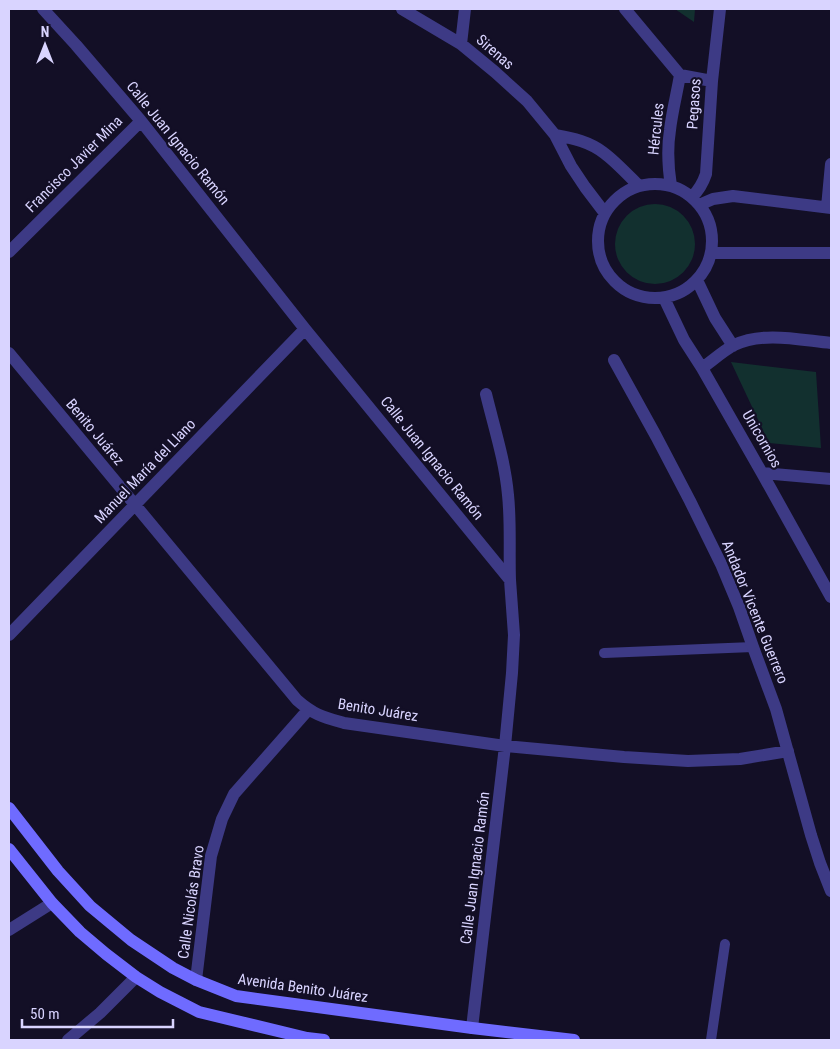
<svg xmlns="http://www.w3.org/2000/svg" width="840" height="1049" font-family="'Roboto Condensed',sans-serif">
<style>
.green{fill:#12302f}
.lines{fill:none;stroke-linecap:round;stroke-linejoin:round}
.service{stroke:#3d3a85;stroke-width:10}
.minor{stroke:#3d3a85;stroke-width:12}
.secondary{stroke:#6f6bff;stroke-width:12}
.labels{text-anchor:middle;dominant-baseline:central;stroke-width:4.5;stroke-linejoin:round;paint-order:stroke}
.street-label{font-size:15px;fill:#d9d4ff;stroke:#130f26}
</style>
<rect width="100%" height="100%" fill="#130f26"/>
<!-- green -->
<path class="green" d="M675,9H695L694,22Z
M615 244a40 40 0 1 1 80 0a40 40 0 1 1-80 0Z
M731,362L816,372L821,448L769,443Z"/>
<g class="lines">
<!-- service -->
<path class="service" d="M604,653L753,647
M711,1040L725,944"/>
<!-- minor -->
<path class="minor" d="M43,9L76,45L141,121L305,329L510,580L514,635L512,673L505,746L472,1028
M402,9L461,44L495,72L527,101L555,135L571,166L585,187L604,212
M625,9L680,75L712,81
M461,44L465,9
M555,135C573,138 590,142 604,153C616,162 628,175 639,186
M598 241a57 57 0 1 1 114 0a57 57 0 1 1-114 0Z
M671,186C668,167 667,149 670,130C672,112 677,93 680,75
M692,197C699,190 703,183 706,174L712,81L720,9
M699,205L713,199L733,196L831,208
M827,207L831,164
M9,252L141,121
M711,253H831
M697,280L715,318L733,346
M664,298L684,340L702,368L762,473L831,597
M9,353L297,700C314,715 323,717 344,723L505,746L624,757L688,761L740,759L788,751
M614,360L656,436L690,501L721,564L739,607L753,647L776,709L811,835L820,863L831,891
M702,368C712,361 723,351 734,345C764,331 800,340 831,343
M486,394C494,427 505,461 508,495C511,523 509,551 510,580
M762,473L831,479
M9,635L305,329
M9,930L52,903
M196,980L211,856L222,819L234,794L308,710
M68,1040L100,1013L136,977"/>
<!-- secondary -->
<path class="secondary" d="M9,808L58,871L90,906L131,940L173,968L196,980L236,996L472,1028L574,1040
M9,849L52,903L80,932L106,954L136,977L160,992L199,1012L307,1038L324,1040"/>
</g>
<g class="labels">
<!-- street labels -->
<g class="street-label">
<text transform="translate(495 52) rotate(41)">Sirenas</text>
<text transform="translate(694 104) rotate(-86)">Pegasos</text>
<text transform="translate(656 129) rotate(-84)">Hércules</text>
<text transform="translate(178 143) rotate(51)">Calle Juan Ignacio Ramón</text>
<text transform="translate(74 164) rotate(-45)">Francisco Javier Mina</text>
<text transform="translate(95 432) rotate(50)">Benito Juárez</text>
<text transform="translate(762 439) rotate(60)">Unicornios</text>
<text transform="translate(432 458) rotate(51)">Calle Juan Ignacio Ramón</text>
<text transform="translate(145 471) rotate(-46)">Manuel María del Llano</text>
<text transform="translate(755 612) rotate(68)">Andador Vicente Guerrero</text>
<text transform="translate(378 710) rotate(9)">Benito Juárez</text>
<text transform="translate(475 868) rotate(-83)">Calle Juan Ignacio Ramón</text>
<text transform="translate(191 902) rotate(-82)">Calle Nicolás Bravo</text>
<text transform="translate(303 988) rotate(8)">Avenida Benito Juárez</text>
</g>
</g>
<!-- border -->
<rect width="840" height="1049" fill="none" stroke="#d9d4ff" stroke-width="20"/>
<!-- north arrow -->
<g transform="translate(45 45)" stroke="#130f26" stroke-width="4" paint-order="stroke">
<path d="M0-4L9 19L0 12L-9 19Z" fill="#d9d4ff"/>
<text y="-8" font-size="14" font-weight="bold" text-anchor="middle" fill="#d9d4ff">N</text>
</g>
<!-- scale -->
<path d="M22 1019v8h151v-8" fill="none" stroke="#d9d4ff" stroke-width="2.5"/>
<text x="30" y="1019" font-size="15" fill="#d9d4ff" stroke="#130f26" stroke-width="4" paint-order="stroke">50 m</text>
</svg>
